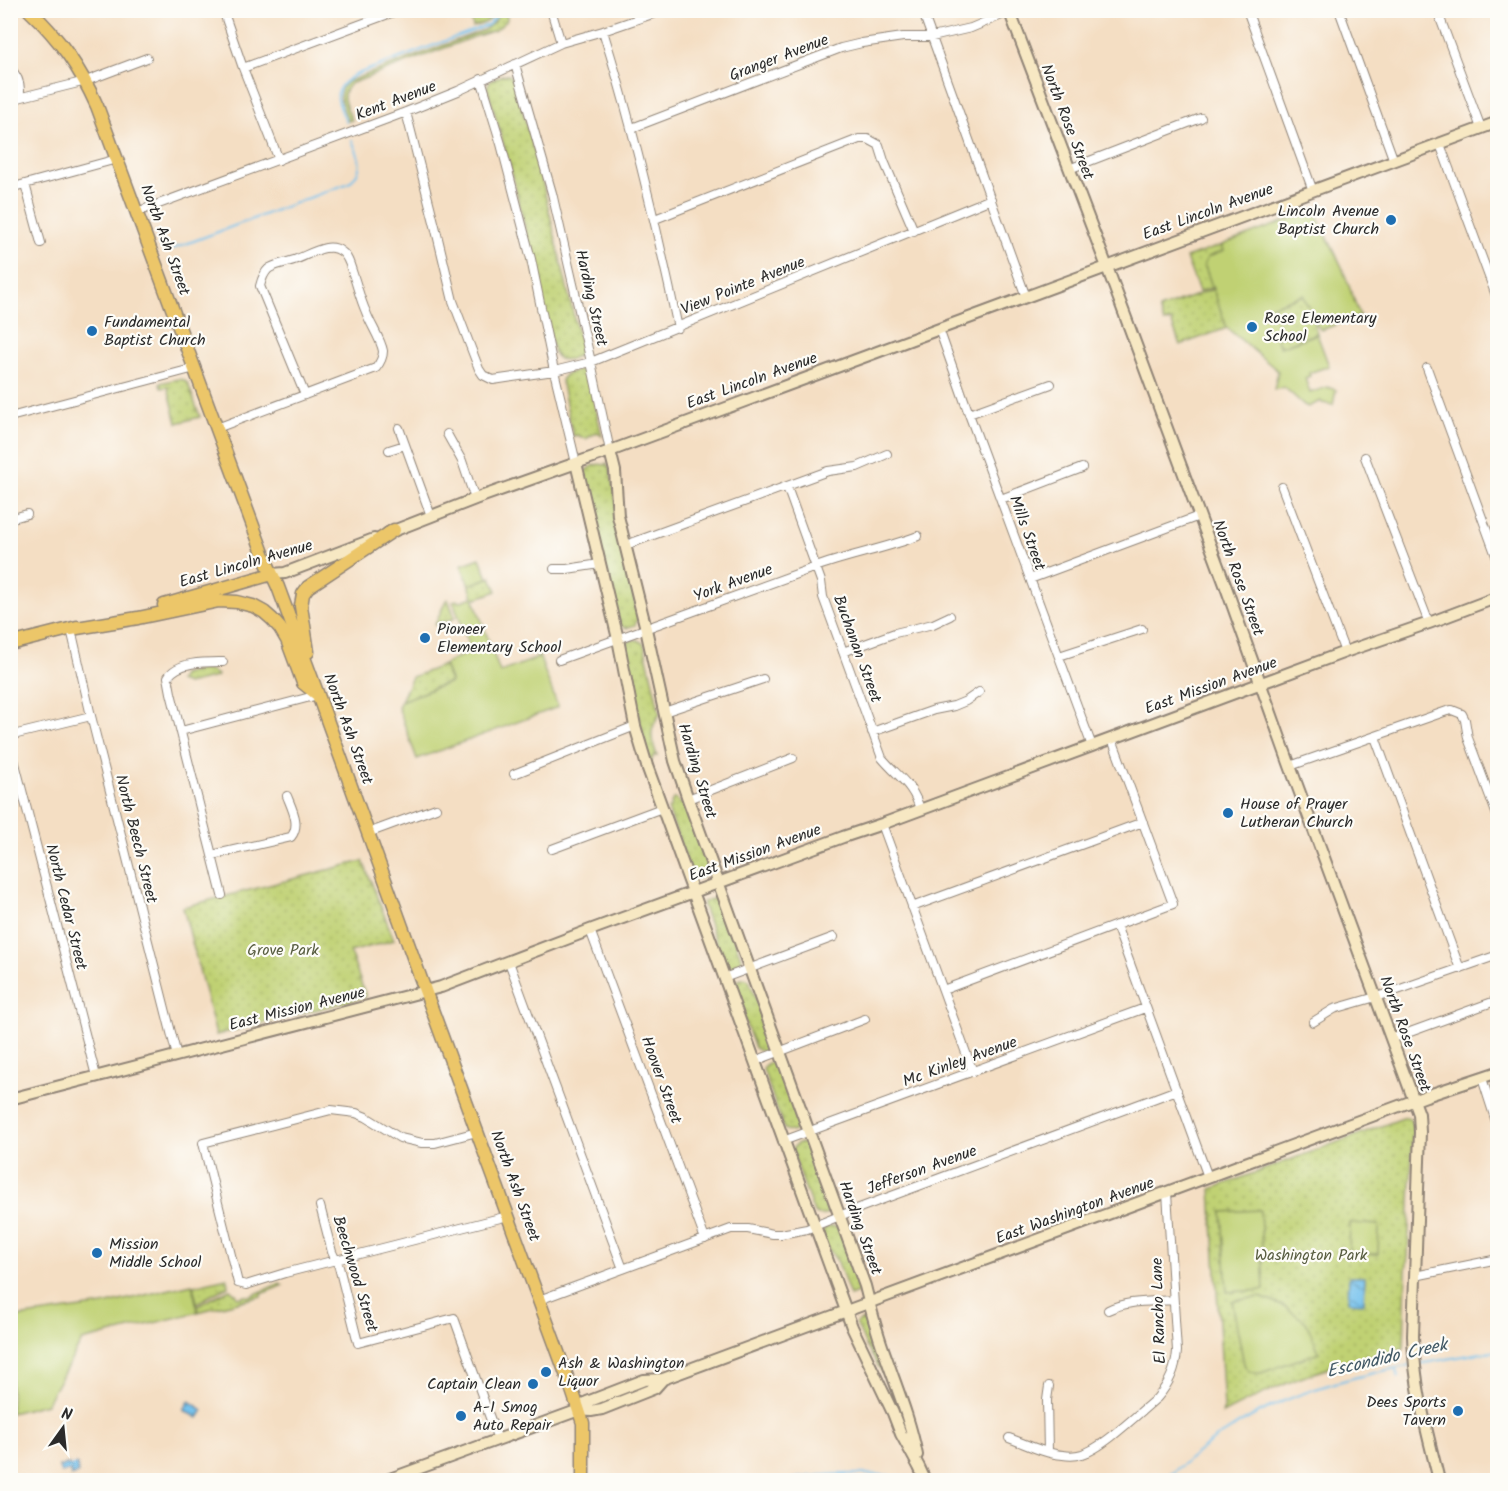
<svg xmlns="http://www.w3.org/2000/svg" width="1508" height="1491" font-family="Kalam,sans-serif">
<style>
.green{fill:url(#green-dots);stroke:#767e4f;stroke-width:1.5}
.pitch{fill:#c0d173;stroke:#767e4f;stroke-width:1.5}
.water{fill:url(#water-waves);stroke:#4f768c;stroke-width:1.5}
.lines{fill:none;stroke-linecap:round;stroke-linejoin:round}
.stream{stroke:#73c1ed;stroke-width:2}
.street-casing{stroke:#908477;stroke-width:10}
.secondary-casing{stroke:#908477;stroke-width:14}
.primary-casing{stroke:#908477;stroke-width:15}
.street{stroke:#fff;stroke-width:8}
.secondary{stroke:#f7e8c3;stroke-width:10}
.primary{stroke:#ecc669;stroke-width:12}
.poi-dot{fill:#1f6fb2;stroke:#fdfcf7;stroke-width:2}
.labels{text-anchor:middle;dominant-baseline:central;stroke-width:4.5;stroke-linejoin:round;paint-order:stroke}
.street-label{font-size:16px;fill:#2b2b2b;stroke:#fdfcf7}
.poi-label{font-size:16px;fill:#2b2b2b;stroke:#fdfcf7;text-anchor:start}
.park-label{font-size:16px;fill:#585d41;stroke:#fdfcf7}
.water-label{font-size:18px;font-style:italic;fill:#415865;stroke:#fdfcf7}
</style>
<defs>
<pattern id="green-dots" width="8" height="8" patternUnits="userSpaceOnUse" patternTransform="scale(1.5)"><rect width="8" height="8" fill="#c0d173"/><path d="M2 2h.1M6 6h.1" fill="none" stroke="#a5b464" stroke-width="1.8" stroke-linecap="round"/></pattern>
<pattern id="water-waves" width="16" height="10" patternUnits="userSpaceOnUse" patternTransform="scale(1.5)"><rect width="16" height="10" fill="#73c1ed"/><path d="M0 5q4-4 8 0t8 0" fill="none" stroke="#5f9dc0"/></pattern>
</defs>
<rect width="100%" height="100%" fill="#fdfcf7"/>
<filter id="ink" filterUnits="userSpaceOnUse"><feTurbulence type="fractalNoise" baseFrequency=".0167" numOctaves="2"/><feDisplacementMap in="SourceGraphic" scale="12" xChannelSelector="R" yChannelSelector="G"/><feConvolveMatrix kernelMatrix="1 2 1 2 8 2 1 2 1" color-interpolation-filters="sRGB"/></filter>
<filter id="wash" filterUnits="userSpaceOnUse"><feTurbulence type="fractalNoise" baseFrequency=".008" numOctaves="4" result="noise"/><feDisplacementMap in="SourceGraphic" scale="24" xChannelSelector="R" yChannelSelector="G"/><feGaussianBlur stdDeviation="1.35" result="paint"/><feColorMatrix in="noise" values="0 0 0 0 0 0 0 0 0 0 0 0 0 0 0 0 0 1.4 0 .05"/><feComposite in="paint" operator="in"/></filter>
<g filter="url(#wash)">
<rect width="100%" height="100%" fill="#f4dec3"/>
<!-- green -->
<path class="green" d="M469,11V10L495,11C491,22 484,23 473,27Z
M500,11H506L507,19L506,21L496,30L471,38L350,84C338,95 347,108 352,120L348,121C343,107 334,93 347,82L484,30L495,21Z
M502,75H509L514,81L539,168L581,347C581,358 570,361 559,359L554,353L513,177L487,87L490,81Z
M1222,245L1224,251L1208,257L1204,264L1213,287L1199,292L1186,258Z
M1213,289L1227,328L1180,345L1171,321L1164,323L1159,309Z
M1303,295L1307,304L1309,305L1315,323L1314,324L1317,333L1280,347L1276,338L1277,337L1281,335L1271,306Z
M580,370L585,372L589,378L602,436L597,432L586,439L577,435L573,436L561,380L566,374Z
M178,379L184,380L188,384L200,417L177,423L168,387L161,388L160,383Z
M606,463L610,469L638,618L635,625L626,628L619,625L583,472H585C589,466 597,463 605,465Z
M491,577L497,591L474,599L469,585Z
M448,599L455,618L435,625L446,600Z
M632,640H638L644,644L660,714C648,731 651,738 657,756L654,755L650,764L628,670L625,646L626,643Z
M444,665L450,682L401,701L412,677Z
M202,670L210,671L217,675L216,677L187,684L179,681L182,675Z
M673,799H676L681,804L686,805L709,867L707,868C708,873 705,877 699,878L693,873L691,874L668,809L670,808L672,801Z
M363,861L394,940L350,952L366,997L216,1035L183,907Z
M718,897L721,900L742,961L739,966L733,968L725,966L703,906V902Z
M744,978L749,980L772,1041L768,1048C764,1052 759,1052 755,1048L732,988L736,981Z
M771,1062L779,1064L801,1122L798,1129L792,1132L784,1129L763,1069L766,1064Z
M1407,1117L1410,1119L1413,1126L1408,1257L1406,1270L1404,1348C1373,1357 1341,1363 1311,1374C1280,1385 1251,1399 1222,1414L1224,1408L1211,1189L1403,1118Z
M798,1143H805L810,1147L831,1206L830,1210L825,1215H818L814,1213L792,1151L793,1148Z
M830,1226L837,1227L840,1230L861,1289L860,1292L850,1296L838,1262L826,1246L822,1234L824,1229Z
M227,1278L228,1286L197,1303L193,1286Z
M280,1283L283,1285L264,1293L261,1296L198,1312L197,1306L230,1289L237,1295V1297L241,1298L242,1296H251Z
M864,1320L889,1377L895,1397L893,1396L881,1370L866,1346L856,1323Z"/>
<!-- pitch -->
<path class="pitch" d="M1314,210L1342,267L1360,316L1321,330L1315,323L1309,306L1307,304L1303,295L1271,306L1281,335L1276,338L1280,347L1317,334L1329,366L1309,373L1310,376L1305,378L1310,393L1327,387L1336,390L1333,405L1322,403L1321,401L1308,407L1304,405L1284,387L1274,390L1278,371L1227,328L1204,264L1208,257L1224,251L1222,245Z
M480,558L488,578L469,585L461,565Z
M473,597L500,672L538,658L536,654L538,653L558,707L417,759L398,707L401,701L451,682L444,665C449,659 464,656 471,651L453,601L457,600L458,602Z
M1260,1210L1264,1290L1227,1292L1222,1212Z
M1350,1223L1379,1225L1378,1254L1349,1253Z
M192,1284L198,1312L82,1341L46,1404L11,1413V1318L103,1305Z
M1260,1297L1285,1307L1306,1322L1319,1352L1261,1373C1252,1374 1248,1372 1244,1364L1232,1301Z"/>
<!-- water -->
<path class="water" d="M1349,1277H1365L1364,1303L1348,1302Z
M189,1401L203,1410L198,1418L184,1410Z
M68,1464L70,1466L77,1464L78,1474L71,1476V1470L61,1473L59,1467Z"/>
<g class="lines">
<!-- stream -->
<path class="stream" d="M346,122C336,97 330,88 357,74L488,25L495,18L497,10
M167,251L349,183C366,168 359,158 352,140
M1418,1364L1498,1350
M1396,1370L1398,1378
M789,1480C833,1471 876,1473 920,1479
M1164,1480C1184,1463 1203,1446 1226,1432C1283,1394 1345,1378 1412,1365"/>
</g>
</g>
<g filter="url(#ink)">
<g class="lines">
<!-- street casing -->
<g class="street-casing">
<path id="street" d="M223,10L243,68L279,160
M551,10L561,43
M922,10L1026,297
M1247,10L1313,191
M1339,10L1394,161
M1437,10L1481,128
M603,31C634,129 657,228 678,328
M515,64L552,193L591,362L610,451
M10,68C19,77 22,86 19,98
M243,68L399,10
M481,79L501,144L531,259L554,371L576,463
M10,100L86,81L147,58
M406,112L435,226L453,301L479,369L483,375L493,380L554,371L591,362L991,199
M632,128L841,48L862,43L903,37H932L971,28L1009,12
M1440,144L1498,301
M1069,169L1201,118
M25,184L41,243
M10,188L117,159
M137,212L406,112L458,91L561,43L603,31L664,10
M655,219L859,139H868L879,145L884,161L914,231
M939,329L969,414L1092,746
M1427,368L1498,561
M969,414L1051,384
M10,417L195,368
M217,428L376,368C380,363 383,357 383,351C381,339 370,324 366,312C361,301 358,289 354,277C351,269 349,257 342,252C328,240 308,256 294,260C273,267 266,263 260,286L305,395
M399,428L431,516
M447,434L462,461L475,499
M389,450L405,445
M1365,457L1429,623
M787,487L821,581L823,597L882,758C898,777 914,785 920,810
M1282,487L1345,652
M1001,499L1082,468
M10,519L27,514
M626,545L828,471L857,467L887,454
M554,569H567L600,564
M1030,579L1199,516
M71,629L91,716L177,1056
M843,652L895,633L933,624L950,616
M1059,656L1142,629
M559,660C644,630 728,598 813,568C848,555 884,549 918,536
M664,712L763,679
M181,731L318,695
M872,732L934,710L954,706L966,701L979,692
M1375,737L1460,969
M10,740L13,735L91,716
M10,744L96,1076
M1290,766L1447,711L1452,710L1462,714L1465,720L1468,738L1498,818
M514,774L635,726
M688,799L793,758
M882,824L973,1072
M368,833L436,808
M552,849L662,808
M212,855L291,837C301,825 292,809 287,796
M222,895L171,693L168,677C178,661 207,662 223,662
M912,907L1143,822
M1116,925L1208,1177
M590,930L705,1239
M509,962L623,1269
M724,978L834,937
M943,990L1173,904L1112,739
M1313,1022L1334,1009L1386,994L1498,955
M1391,1039L1498,1000
M755,1061L865,1019
M1482,1078L1498,1128
M477,1132L435,1143H422L400,1138L366,1117L356,1113L331,1110L203,1143L238,1283L246,1285L285,1273L508,1216
M783,1141L1145,1008
M320,1206L332,1252L339,1267L358,1343L454,1318L498,1440
M1415,1276L1498,1259
M539,1300L731,1229H748L773,1234H781L807,1229L862,1207L1177,1090
M1108,1310C1128,1300 1151,1302 1173,1300
M1009,1438C1026,1444 1045,1454 1063,1455C1069,1456 1076,1456 1082,1454C1102,1449 1140,1412 1157,1398C1169,1384 1176,1370 1177,1351L1167,1193
M1048,1452L1047,1400L1049,1386"/>
</g>
<!-- secondary casing -->
<g class="secondary-casing">
<path id="secondary" d="M1009,10L1107,267L1227,590L1290,766L1419,1114L1420,1132L1413,1336C1414,1386 1427,1432 1439,1480
M610,451L615,471L618,516L646,629L675,761L688,799L865,1286C871,1310 877,1334 886,1357C898,1391 910,1420 917,1455
M576,463L618,639L635,726L647,766L852,1327L893,1413L901,1434L919,1467L925,1480
M388,533L475,499L610,451L1498,122
M272,574L285,573L374,539
M10,1099L441,987L590,930L843,837L882,824L1345,652L1429,623L1498,597
M579,1410L591,1411L602,1409L655,1388L663,1379
M387,1480L579,1410L587,1402L644,1380L663,1379L1426,1096L1498,1072"/>
</g>
<!-- primary casing -->
<g class="primary-casing">
<path id="primary" d="M29,10C60,39 80,68 97,106L266,561L278,587L318,695L430,1004L569,1382
M164,605L272,574
M71,629L138,618L219,601L237,602L253,606L264,612L272,619L280,628L287,640L303,683L318,695
M10,644L77,627
M308,652L301,606L303,594L308,587L394,530
M571,1387L583,1423V1480"/>
</g>
<!-- street -->
<use href="#street" class="street"/>
<!-- secondary -->
<use href="#secondary" class="secondary"/>
<!-- primary -->
<use href="#primary" class="primary"/>
</g>
</g>
<!-- markers -->
<g class="poi-dot">
<circle cx="1391" cy="220" r="6"/>
<circle cx="1252" cy="327" r="6"/>
<circle cx="92" cy="331" r="6"/>
<circle cx="425" cy="638" r="6"/>
<circle cx="1228" cy="813" r="6"/>
<circle cx="97" cy="1253" r="6"/>
<circle cx="546" cy="1372" r="6"/>
<circle cx="533" cy="1384" r="6"/>
<circle cx="1458" cy="1411" r="6"/>
<circle cx="461" cy="1416" r="6"/>
</g>
<g class="labels">
<!-- street labels -->
<g class="street-label">
<text transform="translate(779 58) rotate(-21)">Granger Avenue</text>
<text transform="translate(396 101) rotate(-21)">Kent Avenue</text>
<text transform="translate(1067 122) rotate(69)">North Rose Street</text>
<text transform="translate(1208 212) rotate(-20)">East Lincoln Avenue</text>
<text transform="translate(165 240) rotate(70)">North Ash Street</text>
<text transform="translate(743 286) rotate(-22)">View Pointe Avenue</text>
<text transform="translate(591 298) rotate(77)">Harding Street</text>
<text transform="translate(752 381) rotate(-20)">East Lincoln Avenue</text>
<text transform="translate(1027 533) rotate(70)">Mills Street</text>
<text transform="translate(246 564) rotate(-16)">East Lincoln Avenue</text>
<text transform="translate(1238 578) rotate(70)">North Rose Street</text>
<text transform="translate(733 583) rotate(-20)">York Avenue</text>
<text transform="translate(857 649) rotate(70)">Buchanan Street</text>
<text transform="translate(1211 686) rotate(-20)">East Mission Avenue</text>
<text transform="translate(348 729) rotate(70)">North Ash Street</text>
<text transform="translate(697 771) rotate(73)">Harding Street</text>
<text transform="translate(136 839) rotate(76)">North Beech Street</text>
<text transform="translate(755 853) rotate(-20)">East Mission Avenue</text>
<text transform="translate(66 907) rotate(76)">North Cedar Street</text>
<text transform="translate(297 1009) rotate(-14)">East Mission Avenue</text>
<text transform="translate(1405 1034) rotate(70)">North Rose Street</text>
<text transform="translate(960 1062) rotate(-20)">Mc Kinley Avenue</text>
<text transform="translate(661 1080) rotate(70)">Hoover Street</text>
<text transform="translate(922 1170) rotate(-20)">Jefferson Avenue</text>
<text transform="translate(515 1186) rotate(70)">North Ash Street</text>
<text transform="translate(1075 1211) rotate(-20)">East Washington Avenue</text>
<text transform="translate(860 1228) rotate(70)">Harding Street</text>
<text transform="translate(355 1274) rotate(73)">Beechwood Street</text>
<text transform="translate(1159 1311) rotate(-92)">El Rancho Lane</text>
</g>
<!-- poi labels -->
<g class="poi-label">
<text x="1379" y="211" text-anchor="end">Lincoln Avenue<tspan x="1379" dy="18">Baptist Church</tspan></text>
<text x="1264" y="318">Rose Elementary<tspan x="1264" dy="18">School</tspan></text>
<text x="104" y="322">Fundamental<tspan x="104" dy="18">Baptist Church</tspan></text>
<text x="437" y="629">Pioneer<tspan x="437" dy="18">Elementary School</tspan></text>
<text x="1240" y="804">House of Prayer<tspan x="1240" dy="18">Lutheran Church</tspan></text>
<text x="109" y="1244">Mission<tspan x="109" dy="18">Middle School</tspan></text>
<text x="558" y="1363">Ash &amp; Washington<tspan x="558" dy="18">Liquor</tspan></text>
<text x="521" y="1384" text-anchor="end">Captain Clean</text>
<text x="1446" y="1402" text-anchor="end">Dees Sports<tspan x="1446" dy="18">Tavern</tspan></text>
<text x="473" y="1407">A-1 Smog<tspan x="473" dy="18">Auto Repair</tspan></text>
</g>
<!-- park labels -->
<g class="park-label">
<text x="283" y="950">Grove Park</text>
<text x="1311" y="1255">Washington Park</text>
</g>
<!-- water labels -->
<g class="water-label">
<text transform="translate(1387 1359) rotate(-13)">Escondido Creek</text>
</g>
</g>
<!-- margin -->
<rect width="1508" height="1491" fill="none" stroke="#fdfcf7" stroke-width="36"/>
<!-- north arrow -->
<g transform="translate(63 1428) rotate(15)" stroke="#fdfcf7" stroke-width="4.5" paint-order="stroke">
<path d="M0-4.5L10 22L0 15L-10 22Z" fill="#2b2b2b"/>
<text y="-9" font-size="16" font-weight="bold" text-anchor="middle" fill="#2b2b2b">N</text>
</g>
</svg>
